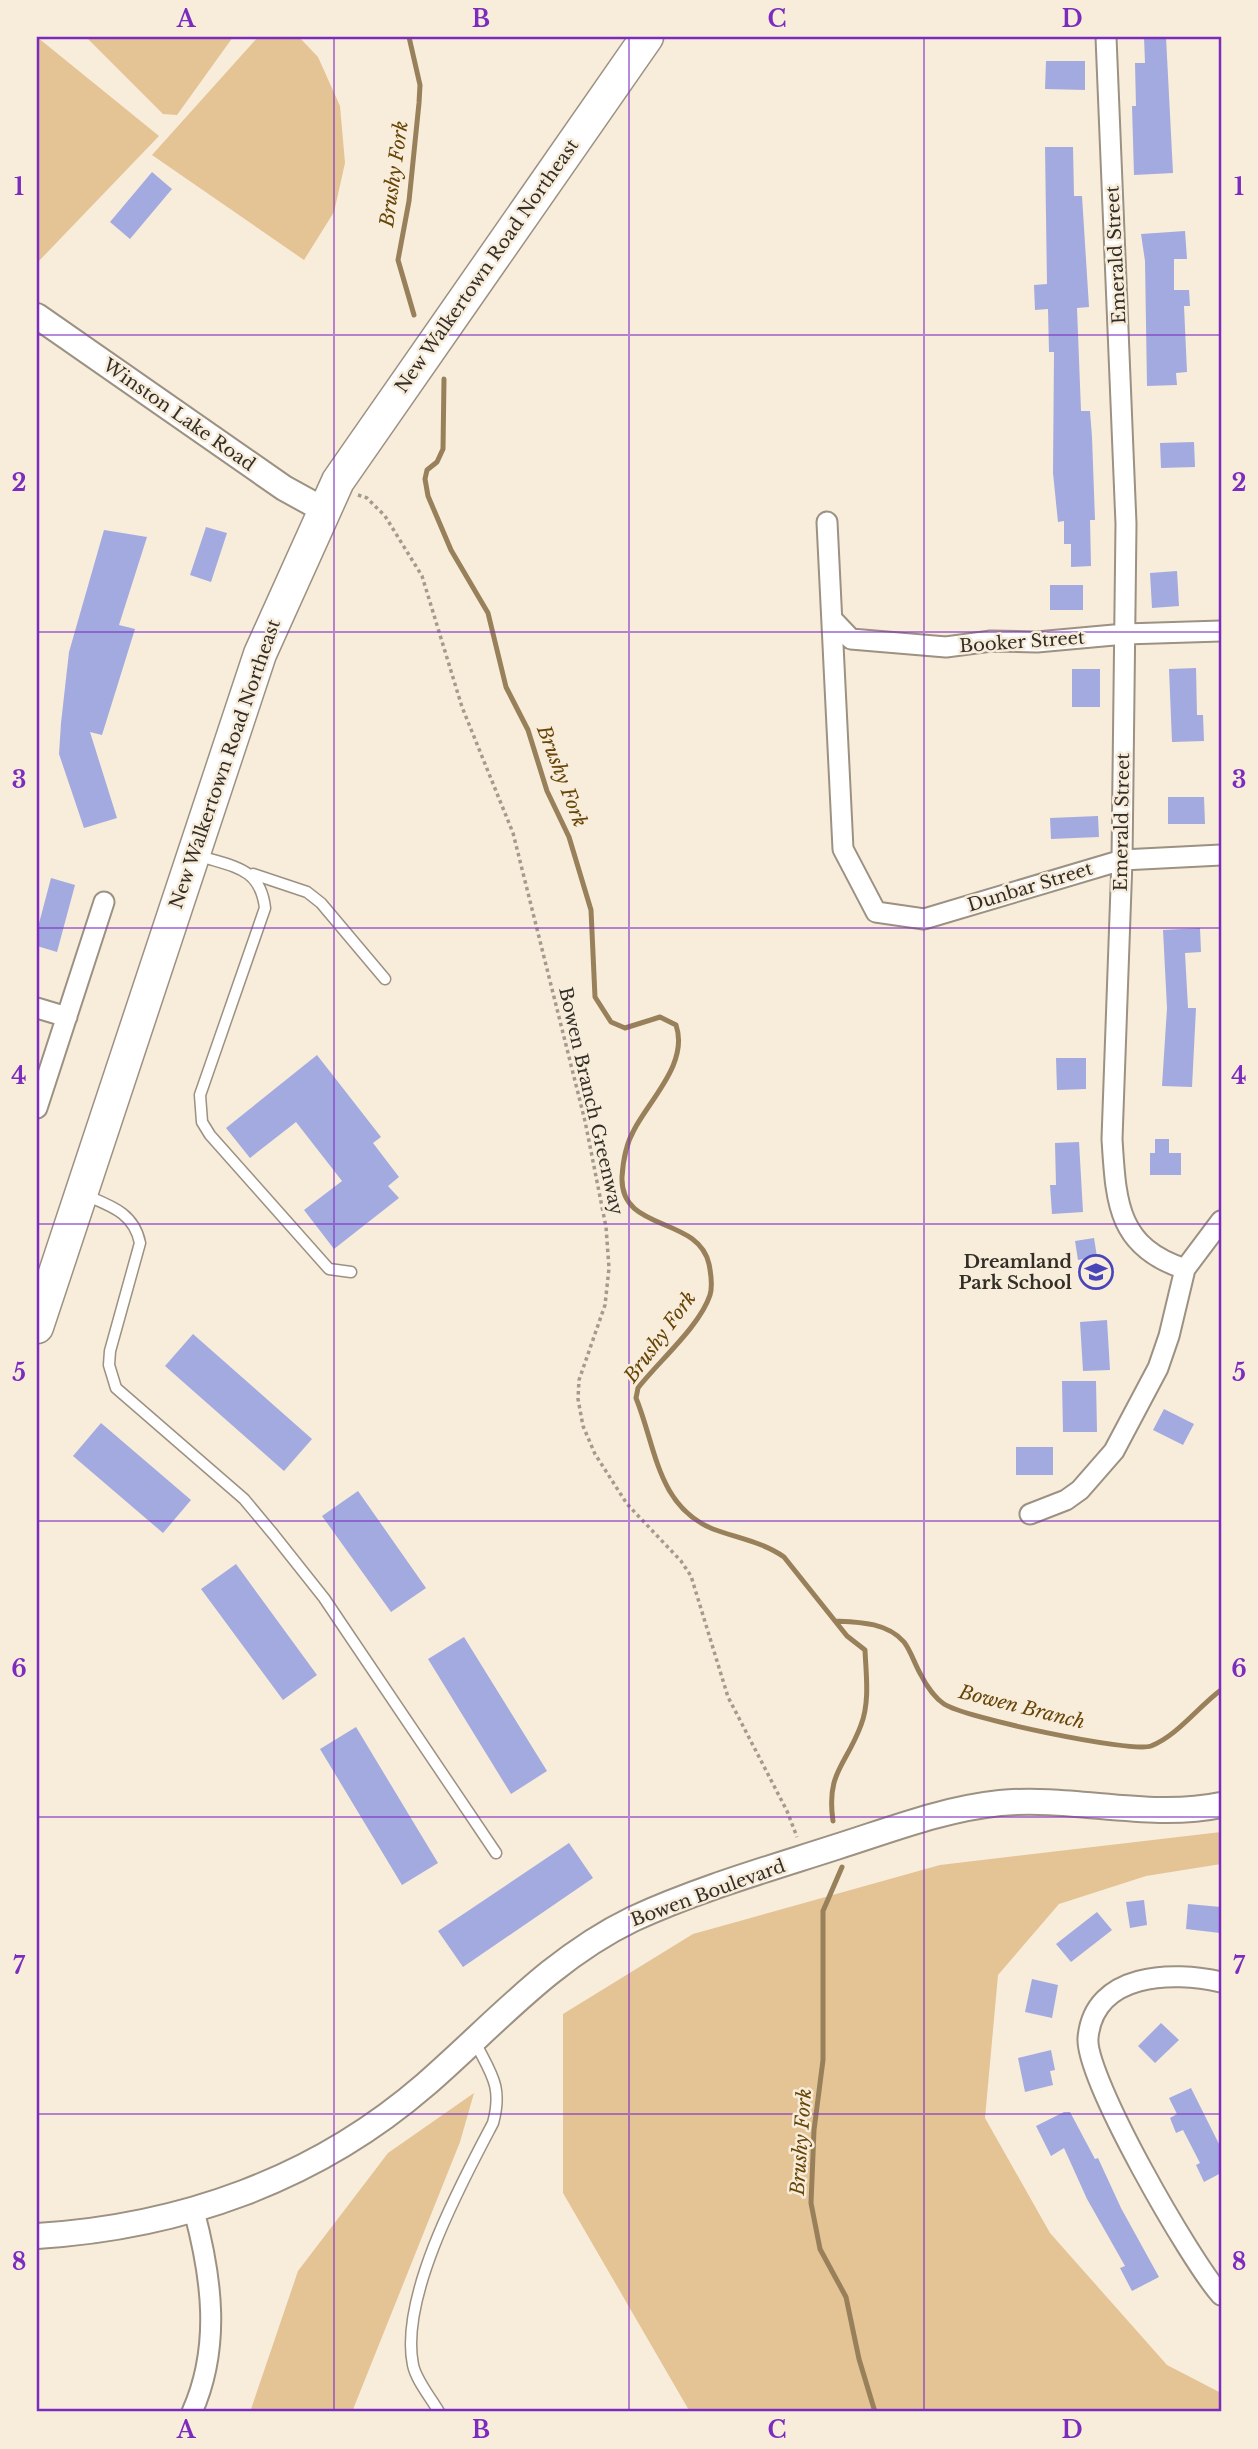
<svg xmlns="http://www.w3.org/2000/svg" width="1258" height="2449" font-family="'Libre Baskerville',serif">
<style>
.green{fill:#e4c395}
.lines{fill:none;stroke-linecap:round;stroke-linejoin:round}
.stream{stroke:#98805b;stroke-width:5}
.building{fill:#a3aadf}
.service-casing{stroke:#9c9182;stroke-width:13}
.minor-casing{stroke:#9c9182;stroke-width:23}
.tertiary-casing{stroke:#9c9182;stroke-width:28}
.primary-casing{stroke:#9c9182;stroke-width:35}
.path{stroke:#a49b8f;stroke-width:3.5;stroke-dasharray:3.5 3.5;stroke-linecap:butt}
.service{stroke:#fff;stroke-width:10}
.minor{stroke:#fff;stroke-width:19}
.tertiary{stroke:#fff;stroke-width:24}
.primary{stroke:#fff;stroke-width:32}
.grid{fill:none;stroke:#7b2cbf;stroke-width:2;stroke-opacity:0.55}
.labels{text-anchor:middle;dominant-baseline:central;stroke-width:5;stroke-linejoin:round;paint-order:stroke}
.street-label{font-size:18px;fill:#332f28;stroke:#f8ecdb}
.poi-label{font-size:18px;font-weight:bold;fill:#332f28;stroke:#f8ecdb;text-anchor:end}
.water-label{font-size:19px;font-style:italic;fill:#674506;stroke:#f8ecdb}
.neatline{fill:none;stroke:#7b2cbf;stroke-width:2.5}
.grid-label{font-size:23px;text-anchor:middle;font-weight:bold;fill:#7b2cbf}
</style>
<rect width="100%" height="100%" fill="#f8ecdb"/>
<!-- green -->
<path class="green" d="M37,37L159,136L37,263Z
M86,37H233L177,115L163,114Z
M258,37H299L318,57L340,106L345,163L334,212L304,260L152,155Z
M1221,1832V1864L1146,1876L1059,1904L998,1975L985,2118L1050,2233L1167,2365L1221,2393V2412H690L563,2193V2014L693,1934L940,1865Z
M474,2093L460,2142L352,2412H250L298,2271L388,2153Z"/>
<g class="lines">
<!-- stream -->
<path class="stream" d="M409,37L420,85L419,103L409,201L398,260L414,315
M444,379L443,449L437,462L427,470L425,479L428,496L451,550L488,613L506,687L528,730L547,791L569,837L591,910L595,997L611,1022L625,1028L660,1017L676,1025C689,1063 650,1099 634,1130C626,1144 623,1161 622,1177C620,1233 698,1215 709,1264C711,1274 713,1285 710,1295C700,1326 658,1362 638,1388L636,1398C656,1447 657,1506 713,1529C737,1538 763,1542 784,1557L847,1636L865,1650C866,1674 870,1702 861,1725C846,1766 826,1772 833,1821
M835,1621C858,1622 887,1622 904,1642C911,1651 915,1665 921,1675C926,1685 935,1698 944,1704C965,1718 1130,1753 1151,1746C1177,1736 1199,1706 1221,1690
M842,1867L823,1911V2060L814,2130L811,2203L820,2249L846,2297L859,2359L875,2412"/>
</g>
<!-- building -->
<path class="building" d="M1144,37H1166L1173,173L1134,175L1132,106H1136L1135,63H1145Z
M1046,61H1085V90L1045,89Z
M1045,147H1073L1074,196H1082L1089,307L1077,308L1081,411H1090L1092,437L1095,520H1090L1091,566L1071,567V544H1064V521L1058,522L1053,473L1054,352H1049L1048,309L1035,310L1034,285L1047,284Z
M152,172L172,189L130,239L110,222Z
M1185,231L1187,259H1174V290H1189L1190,306H1184L1187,372L1176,373L1177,385L1147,386L1145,261L1141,234Z
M1194,442L1195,467L1161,468L1160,443Z
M206,527L227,533L211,582L190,575Z
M104,530L147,537L119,625L135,629L102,735L90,732L117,818L84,828L59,754L61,723L69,652Z
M1177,571L1179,606L1152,608L1150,573Z
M1050,585H1083V610H1050Z
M1196,668L1197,715H1203L1204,741L1172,742L1169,669Z
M1072,669H1100V707H1072Z
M1168,797H1204L1205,824H1168Z
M1098,816L1099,837L1051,839L1050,818Z
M51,878L75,885L57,952L37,946V931Z
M1200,928L1201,952L1185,953L1188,1008H1196L1192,1087L1162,1086L1167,1008L1163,930Z
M317,1055L381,1137L373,1143L399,1177L388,1186L399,1198L334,1249L304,1210L342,1181L296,1122L250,1158L226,1128Z
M1056,1058H1086V1089L1057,1090Z
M1155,1139H1169V1153H1181V1175H1150V1153H1155Z
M1079,1142L1083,1212L1052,1214L1050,1185H1056L1055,1143Z
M1094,1238L1097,1257L1078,1260L1075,1241Z
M1107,1320L1110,1370L1083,1371L1080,1322Z
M193,1334L312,1439L284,1471L165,1366Z
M1062,1381H1096L1097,1432H1063Z
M1164,1409L1194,1424L1183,1445L1153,1430Z
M101,1423L191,1500L163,1533L73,1456Z
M1016,1447H1053V1475H1016Z
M358,1491L426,1588L391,1612L322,1516Z
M236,1564L317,1675L283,1700L201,1589Z
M464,1637L547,1771L511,1794L428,1659Z
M356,1727L438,1863L402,1885L320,1749Z
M569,1843L593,1878L463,1967L438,1931Z
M1144,1900L1147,1925L1130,1928L1126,1902Z
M1188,1904L1221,1907L1220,1933L1186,1929Z
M1097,1912L1112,1930L1071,1962L1056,1944Z
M1032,1979L1058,1985L1052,2018L1025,2012Z
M1161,2023L1179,2040L1155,2063L1138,2046Z
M1051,2050L1055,2070L1050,2071L1053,2085L1025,2092L1018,2058Z
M1191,2088L1221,2148V2173L1204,2182L1196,2165L1200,2163L1183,2130L1176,2133L1170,2118L1177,2114L1169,2098Z
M1064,2112H1070L1095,2159L1098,2158L1121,2208L1159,2277L1132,2291L1120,2268L1125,2266L1087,2199L1064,2148L1051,2156L1036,2126Z"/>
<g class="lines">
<!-- service casing -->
<g class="service-casing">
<path id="service" d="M197,855C232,867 260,866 265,908L200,1095L202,1122L210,1135L329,1269L351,1272
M253,874L307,892L321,903L385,979
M85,1195C111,1206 134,1213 140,1243L110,1351L109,1365L116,1388L244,1499L274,1535L324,1598L496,1853
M439,2412C431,2398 416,2380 413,2365C399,2297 462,2182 493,2123C503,2086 491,2074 475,2042"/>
</g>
<!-- minor casing -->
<g class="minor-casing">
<path id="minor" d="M1106,37L1126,524L1122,860L1112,1139C1116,1202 1117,1247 1185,1269
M827,522L843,849L876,912L924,919L1122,860L1221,855
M832,619L851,639L946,647L991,641L1037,642L1125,634L1221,631
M37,1008L67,1017
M37,1108L104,902
M1030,1514L1066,1500L1080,1490L1114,1451L1158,1368L1169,1336L1185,1269L1221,1221
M1221,1982C1173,1971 1094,1972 1088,2038C1085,2078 1191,2262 1221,2295
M192,2412C221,2347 212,2278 194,2211"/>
</g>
<!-- tertiary casing -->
<g class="tertiary-casing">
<path id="tertiary" d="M37,316L284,488L324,510
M37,2236C181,2227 315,2180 425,2085C493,2026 550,1959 633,1919C698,1889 768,1869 836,1847C890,1830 943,1809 1000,1803C1073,1796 1149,1820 1221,1805"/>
</g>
<!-- primary casing -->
<g class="primary-casing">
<path id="primary" d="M37,1327L260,654L338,481L647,37"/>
</g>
<!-- path -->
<path class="path" d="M358,495L367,498L385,516L422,576L462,707L513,833L585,1121L606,1227L609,1268L605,1305L579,1380L578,1399L583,1426L595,1454L627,1504L681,1561L691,1576L728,1697L787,1811L797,1837"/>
<!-- service -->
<use href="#service" class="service"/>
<!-- minor -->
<use href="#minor" class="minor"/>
<!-- tertiary -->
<use href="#tertiary" class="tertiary"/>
<!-- primary -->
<use href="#primary" class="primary"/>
</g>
<!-- grid -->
<path class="grid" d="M334,37V2412M629,37V2412M924,37V2412M37,335H1221M37,632H1221M37,928H1221M37,1224H1221M37,1521H1221M37,1817H1221M37,2114H1221"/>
<!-- icons -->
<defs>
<g id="school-ring" transform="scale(1.75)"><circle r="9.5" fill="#f8ecdb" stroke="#4845bb" stroke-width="1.5"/><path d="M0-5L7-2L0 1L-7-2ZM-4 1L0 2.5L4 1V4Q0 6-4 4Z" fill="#4845bb"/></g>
</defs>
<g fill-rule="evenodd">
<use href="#school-ring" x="1096" y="1272"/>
</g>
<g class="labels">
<!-- street labels -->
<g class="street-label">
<text transform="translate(1116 255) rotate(-93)">Emerald Street</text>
<text transform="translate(487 266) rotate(-55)">New Walkertown Road Northeast</text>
<text transform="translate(179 415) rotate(35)">Winston Lake Road</text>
<text transform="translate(1022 642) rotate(-4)">Booker Street</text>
<text transform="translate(225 764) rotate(-71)">New Walkertown Road Northeast</text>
<text transform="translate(1122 822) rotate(-89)">Emerald Street</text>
<text transform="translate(1030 887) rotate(-17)">Dunbar Street</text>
<text transform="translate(591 1101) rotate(77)">Bowen Branch Greenway</text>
<text transform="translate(708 1893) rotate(-20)">Bowen Boulevard</text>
</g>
<!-- poi labels -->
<g class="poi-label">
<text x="1072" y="1262">Dreamland<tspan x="1072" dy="21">Park School</tspan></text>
</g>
<!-- water labels -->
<g class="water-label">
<text transform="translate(394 174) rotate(-82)">Brushy Fork</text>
<text transform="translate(562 776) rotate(69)">Brushy Fork</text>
<text transform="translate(660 1337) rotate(-54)">Brushy Fork</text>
<text transform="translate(1022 1707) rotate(14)">Bowen Branch</text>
<text transform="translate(801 2142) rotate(-86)">Brushy Fork</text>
</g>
</g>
<!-- border -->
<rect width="1258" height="2449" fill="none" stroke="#f8ecdb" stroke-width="77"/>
<rect x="38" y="38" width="1182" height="2372" class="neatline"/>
<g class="grid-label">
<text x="186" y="27">A</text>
<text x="481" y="27">B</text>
<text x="777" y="27">C</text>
<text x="1072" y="27">D</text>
<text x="19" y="195">1</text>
<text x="1239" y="195">1</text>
<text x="19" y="491">2</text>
<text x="1239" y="491">2</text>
<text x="19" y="788">3</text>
<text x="1239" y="788">3</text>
<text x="19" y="1084">4</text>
<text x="1239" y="1084">4</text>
<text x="19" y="1381">5</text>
<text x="1239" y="1381">5</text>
<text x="19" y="1677">6</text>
<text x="1239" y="1677">6</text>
<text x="19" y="1974">7</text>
<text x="1239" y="1974">7</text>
<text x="19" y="2270">8</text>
<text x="1239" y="2270">8</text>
<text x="186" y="2438">A</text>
<text x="481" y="2438">B</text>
<text x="777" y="2438">C</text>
<text x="1072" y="2438">D</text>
</g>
</svg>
